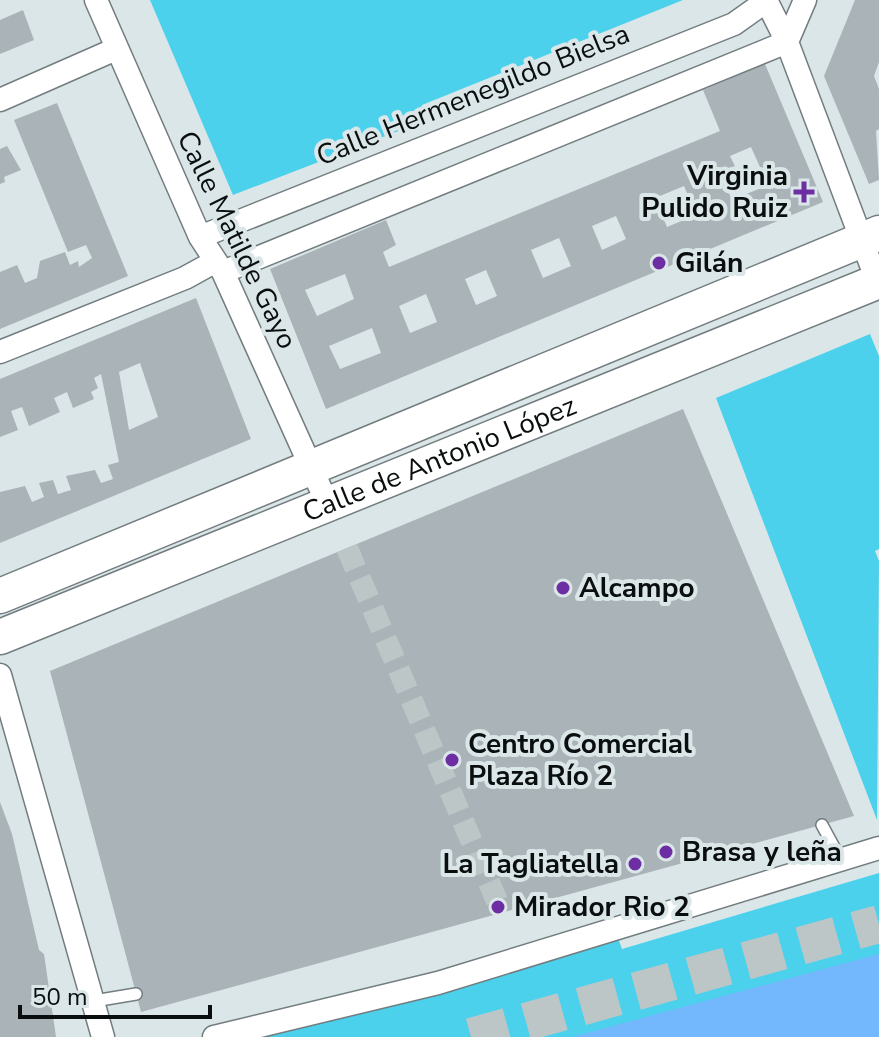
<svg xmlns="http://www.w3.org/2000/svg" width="879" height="1037" font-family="'Nunito Sans',sans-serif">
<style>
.green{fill:#4cd1ec}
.water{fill:#73b7fc}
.building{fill:#aab3b8;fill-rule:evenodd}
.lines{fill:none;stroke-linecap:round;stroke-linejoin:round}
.street-tunnel{stroke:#bcc6c7;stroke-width:22;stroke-dasharray:22 11;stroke-linecap:butt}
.highway-tunnel{stroke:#bcc6c7;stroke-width:38;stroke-dasharray:38 19;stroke-linecap:butt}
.lane-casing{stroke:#737d80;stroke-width:14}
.street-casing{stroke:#737d80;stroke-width:25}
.primary-casing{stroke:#737d80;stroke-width:37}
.lane{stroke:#fff;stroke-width:11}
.street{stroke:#fff;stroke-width:22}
.primary{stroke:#fff;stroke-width:34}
.poi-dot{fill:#6d2ea4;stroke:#dbe6e8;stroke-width:3}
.labels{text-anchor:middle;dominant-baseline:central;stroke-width:8;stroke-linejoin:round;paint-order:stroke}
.street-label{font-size:28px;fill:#0a0e0f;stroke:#dbe6e8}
.poi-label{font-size:28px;font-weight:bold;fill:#0a0e0f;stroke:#dbe6e8;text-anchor:start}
</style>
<rect width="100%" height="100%" fill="#dbe6e8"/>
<!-- green -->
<path class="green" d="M150,0H683L422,105L427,120L233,195Z
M870,334L879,356V549L875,551L879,561L877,820L716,398Z
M879,873V1037H247L618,938L622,949Z"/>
<!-- water -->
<path class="water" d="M879,954V1037H572Z"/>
<!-- building -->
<path class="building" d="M855,0H879V62L874,76L879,89V129L876,131L879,180L869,184L824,76Z
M23,10L34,40L0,54V20Z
M765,64L823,202L326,409L270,269L386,220L396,245L383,252L389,267L530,209L720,131L703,90ZM751,147L768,185L732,200L720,172L735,166L730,156ZM684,186L696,215L667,227L655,198ZM616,216L626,239L602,250L592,226ZM559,238L571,266L543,278L531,250ZM486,270L497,296L476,305L465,279ZM345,274L354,299L317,316L305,290ZM426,294L437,322L410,333L399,306ZM372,328L381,353L340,369L329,346Z
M57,103L128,276L0,329V272L17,265L25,283L37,278L40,261L65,252L70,265L78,261L79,267L92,258L86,245L68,252L14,120Z
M7,146L21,170L4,177L5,182L0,184V149Z
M196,298L251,439L0,543V492L25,486L32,502L44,497L39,483L53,480L58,494L71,490L66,476L95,470L101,483L113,479L108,465L119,462L101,374L94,378L98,388L91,392L94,399L73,408L67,392L54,398L60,412L29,426L22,407L11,411L18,430L0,437V379ZM140,363L158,417L129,430L119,372Z
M683,409L854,816L141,1012L50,671Z
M0,802L12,834L39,950L44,954L56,1037H0Z"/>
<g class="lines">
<!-- street-tunnel -->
<path class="street-tunnel" d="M347,548L497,901"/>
<!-- highway-tunnel -->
<path class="highway-tunnel" d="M471,1037L879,924"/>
<!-- lane casing -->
<g class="lane-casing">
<path id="lane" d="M822,825L841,860
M94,1001L136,994"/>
</g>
<!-- street casing -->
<g class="street-casing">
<path id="street" d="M96,0L200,237L223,272L328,505
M766,0L787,42L879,286
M787,42L805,0
M0,100L116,49
M200,237L734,24L765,2
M223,272L787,42
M0,352L185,278L214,262
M0,675L103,1037
M214,1037L438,983L879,848"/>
</g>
<!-- primary casing -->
<g class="primary-casing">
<g id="primary">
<path d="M0,596L879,233"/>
<path id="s1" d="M0,637L879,281"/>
</g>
</g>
<!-- lane -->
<use href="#lane" class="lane"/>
<!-- street -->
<use href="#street" class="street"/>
<!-- primary -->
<use href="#primary" class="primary"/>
</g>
<!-- markers -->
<g class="poi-dot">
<path d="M800 180h8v8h8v8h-8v8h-8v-8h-8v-8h8z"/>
<circle cx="659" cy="263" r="8"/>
<circle cx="563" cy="588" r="8"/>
<circle cx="452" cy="760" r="8"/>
<circle cx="666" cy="852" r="8"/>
<circle cx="635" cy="864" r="8"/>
<circle cx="498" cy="907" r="8"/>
</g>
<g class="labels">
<!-- street labels -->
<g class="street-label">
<text transform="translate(473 95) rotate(-22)">Calle Hermenegildo Bielsa</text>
<text transform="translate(237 240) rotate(64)">Calle Matilde Gayo</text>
<text stroke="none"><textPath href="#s1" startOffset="474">Calle de Antonio López</textPath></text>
</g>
<!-- poi labels -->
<g class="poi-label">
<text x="788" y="176" text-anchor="end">Virginia<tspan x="788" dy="32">Pulido Ruiz</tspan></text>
<text x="675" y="263">Gilán</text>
<text x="579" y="588">Alcampo</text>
<text x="468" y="744">Centro Comercial<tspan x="468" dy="32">Plaza Río 2</tspan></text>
<text x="682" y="852">Brasa y leña</text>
<text x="619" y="864" text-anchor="end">La Tagliatella</text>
<text x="514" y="907">Mirador Rio 2</text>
</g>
</g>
<!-- scale -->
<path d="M20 1005v12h190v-12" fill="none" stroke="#0a0e0f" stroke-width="4"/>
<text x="32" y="1005" font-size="24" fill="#0a0e0f" stroke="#dbe6e8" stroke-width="6" paint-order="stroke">50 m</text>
</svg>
